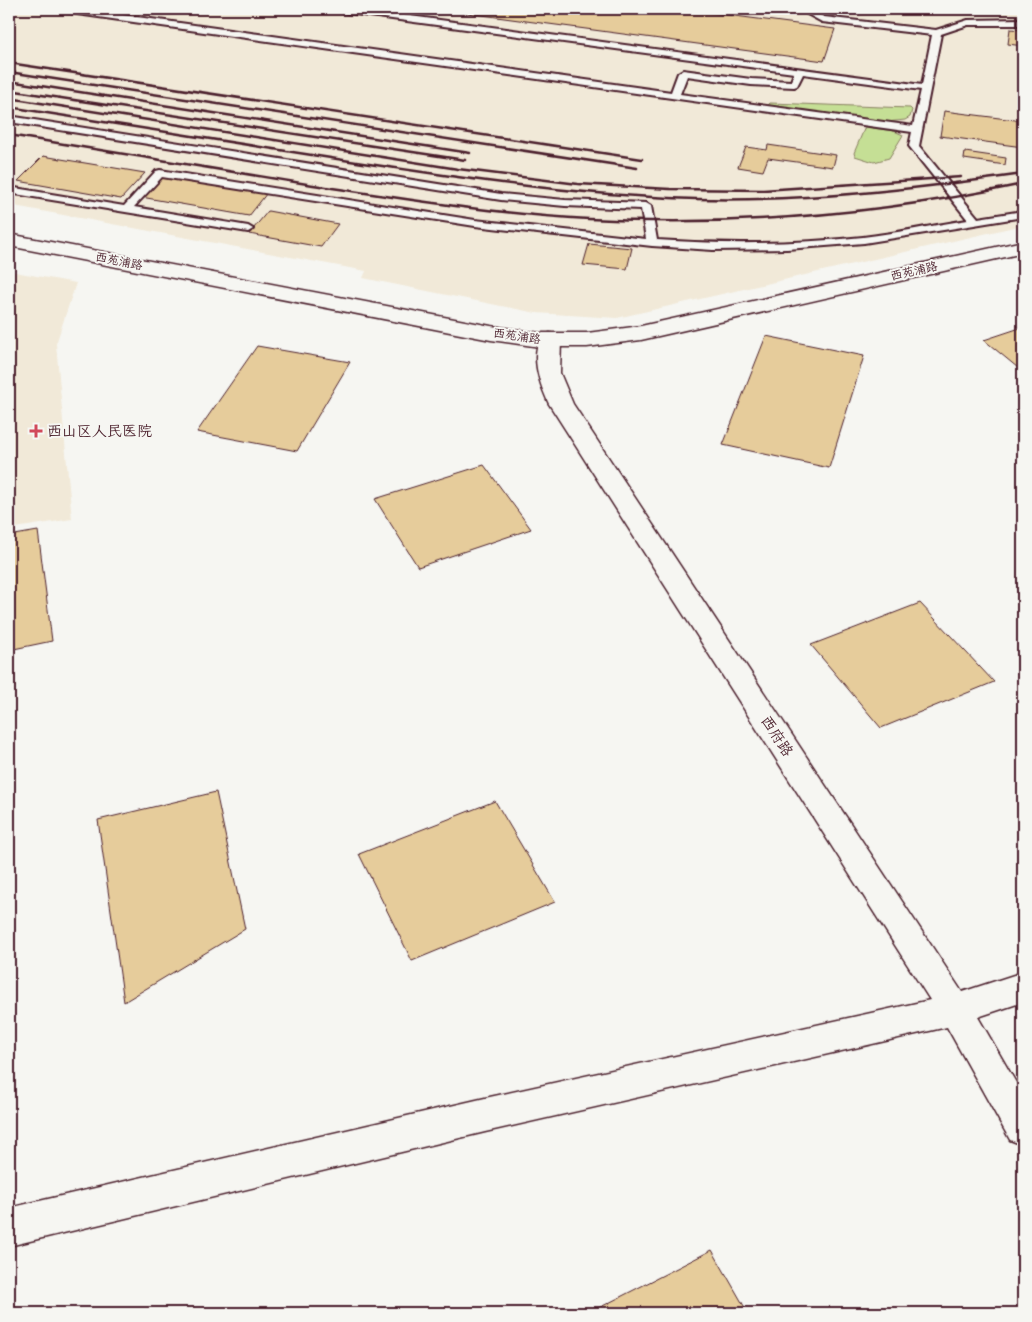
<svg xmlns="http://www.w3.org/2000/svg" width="1032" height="1322" font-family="Sriracha,'LXGW WenKai TC',sans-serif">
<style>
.built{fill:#f1e9d8}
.green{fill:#c5df95;stroke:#887f60}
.building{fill:#e6cc9b;stroke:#4a1f2b}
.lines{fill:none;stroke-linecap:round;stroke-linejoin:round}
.service-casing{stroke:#4a1f2b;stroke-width:4}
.minor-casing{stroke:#4a1f2b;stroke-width:3}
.tertiary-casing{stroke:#4a1f2b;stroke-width:3}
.service{fill:#f6f6f2;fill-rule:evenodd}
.minor{fill:#f6f6f2;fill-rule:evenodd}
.tertiary{fill:#f6f6f2;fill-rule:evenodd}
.rail{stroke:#4a1f2b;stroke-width:2.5}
.poi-dot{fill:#d1495b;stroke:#f6f6f2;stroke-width:2}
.labels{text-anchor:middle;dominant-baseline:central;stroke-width:4;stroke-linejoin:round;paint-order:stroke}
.far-street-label{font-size:12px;fill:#4a1f2b;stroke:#f6f6f2}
.poi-label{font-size:15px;fill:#4a1f2b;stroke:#f6f6f2;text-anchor:start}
.street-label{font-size:15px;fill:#4a1f2b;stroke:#f6f6f2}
</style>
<rect width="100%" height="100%" fill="#f6f6f2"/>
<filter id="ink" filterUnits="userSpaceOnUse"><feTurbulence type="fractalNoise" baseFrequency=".02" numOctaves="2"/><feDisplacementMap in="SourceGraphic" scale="10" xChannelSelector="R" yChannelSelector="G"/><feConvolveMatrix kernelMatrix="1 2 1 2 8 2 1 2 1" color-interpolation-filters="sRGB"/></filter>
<g filter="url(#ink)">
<!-- built -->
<path class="built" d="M9,9H1023V225L617,318L536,313L363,278L366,271L9,205Z
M9,271L76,283L56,344L72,519L9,529Z"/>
<!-- green -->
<path class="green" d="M770,103L910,108L912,110L910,117L905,120L887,122L768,105Z
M865,127L894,131L903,135L889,158L874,162L855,156L854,153Z"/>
<!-- building -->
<path class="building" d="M437,9H681L835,29L824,61Z
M1010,29L1023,30V46L1008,44Z
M944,111L1023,121V147L940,136Z
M768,145L836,155L833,167L768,158L763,171L738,167L746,147L767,150Z
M965,152L1006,158L1005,165L964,159Z
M43,156L145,173L121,199L18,181Z
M161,176L267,193L249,216L141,197Z
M268,211L338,224L321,247L249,234Z
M589,244L632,248L627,269L583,265Z
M1023,327V372L984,340Z
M766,336L864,356L829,468L723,445Z
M257,346L350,362L297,451L197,432Z
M484,465L531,529L418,567L375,499Z
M38,531L52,641L9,650V536Z
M920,603L994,682L881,728L811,645Z
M216,792L245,929L124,1002L98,820Z
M495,801L555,902L412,961L359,854Z
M712,1250L748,1313H589Z"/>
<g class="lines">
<!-- service casing -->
<g class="service-casing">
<path id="service" d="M59,9H80L671,92L678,73L683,70L751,79L791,81L794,73L340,12L336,9H358L922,85L932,35L822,22L798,9H808L824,17L936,30L968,20L1023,19V25H968L941,34L919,146L978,218L1023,211V217L864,243L787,249L713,250L652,246L475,226L162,177L134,207L248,226L253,229L248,232L9,193V187L124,206L156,171L160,170L475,220L646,239L641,209L565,206L501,200L9,122V116L501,194L565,200L646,203L651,206L657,240C726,245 794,244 863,237C898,233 933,225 968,220L909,146L912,132L63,12ZM803,74L921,90L913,126L680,94L687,76L751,85L794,87L797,86Z"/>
</g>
<!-- minor casing -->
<g class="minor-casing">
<path id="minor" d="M550,333L558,335L561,340L560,373L573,404L962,992L1023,972V1002L978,1017L1023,1095V1145L1010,1140L947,1027L485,1132L9,1246V1208L485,1098L930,1000L549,404C540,385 529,355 542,335Z"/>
</g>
<!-- tertiary casing -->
<g class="tertiary-casing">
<path id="tertiary" d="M9,234L491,326L540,333H587L641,326L1023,241V253L641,340L587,347H540L491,340L9,246Z"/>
</g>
<!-- service -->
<use href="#service" class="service"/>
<!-- minor -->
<use href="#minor" class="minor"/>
<!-- tertiary -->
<use href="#tertiary" class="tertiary"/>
<!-- rail -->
<path class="rail" d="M9,63L642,159
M9,72L637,168
M9,81L470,153
M9,90L465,160
M9,98L458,169L578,184L670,189L763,190L961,177
M9,107C112,123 215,140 318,156C444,176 569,195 696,199C806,202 914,189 1023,174
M9,135C110,152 212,168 313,185C405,199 496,214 589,219C735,227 880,214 1023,184"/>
</g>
</g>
<!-- markers -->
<path class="poi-dot" d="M33.5 423.5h5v5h5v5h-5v5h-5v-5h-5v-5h5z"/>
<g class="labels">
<!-- far-street labels -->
<g class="far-street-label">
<text transform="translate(119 261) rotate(11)">西苑浦路</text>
<text transform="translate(914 271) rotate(-13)">西苑浦路</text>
<text transform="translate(517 336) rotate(8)">西苑浦路</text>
</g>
<!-- poi labels -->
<g class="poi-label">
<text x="47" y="431">西山区人民医院</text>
</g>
<!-- street labels -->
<g class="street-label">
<text transform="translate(777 736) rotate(57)">西府路</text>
</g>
</g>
<!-- margin -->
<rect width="1032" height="1322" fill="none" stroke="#f6f6f2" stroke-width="30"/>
<rect x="15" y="15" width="1002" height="1292" fill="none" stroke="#4a1f2b" stroke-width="2" filter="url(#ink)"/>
</svg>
